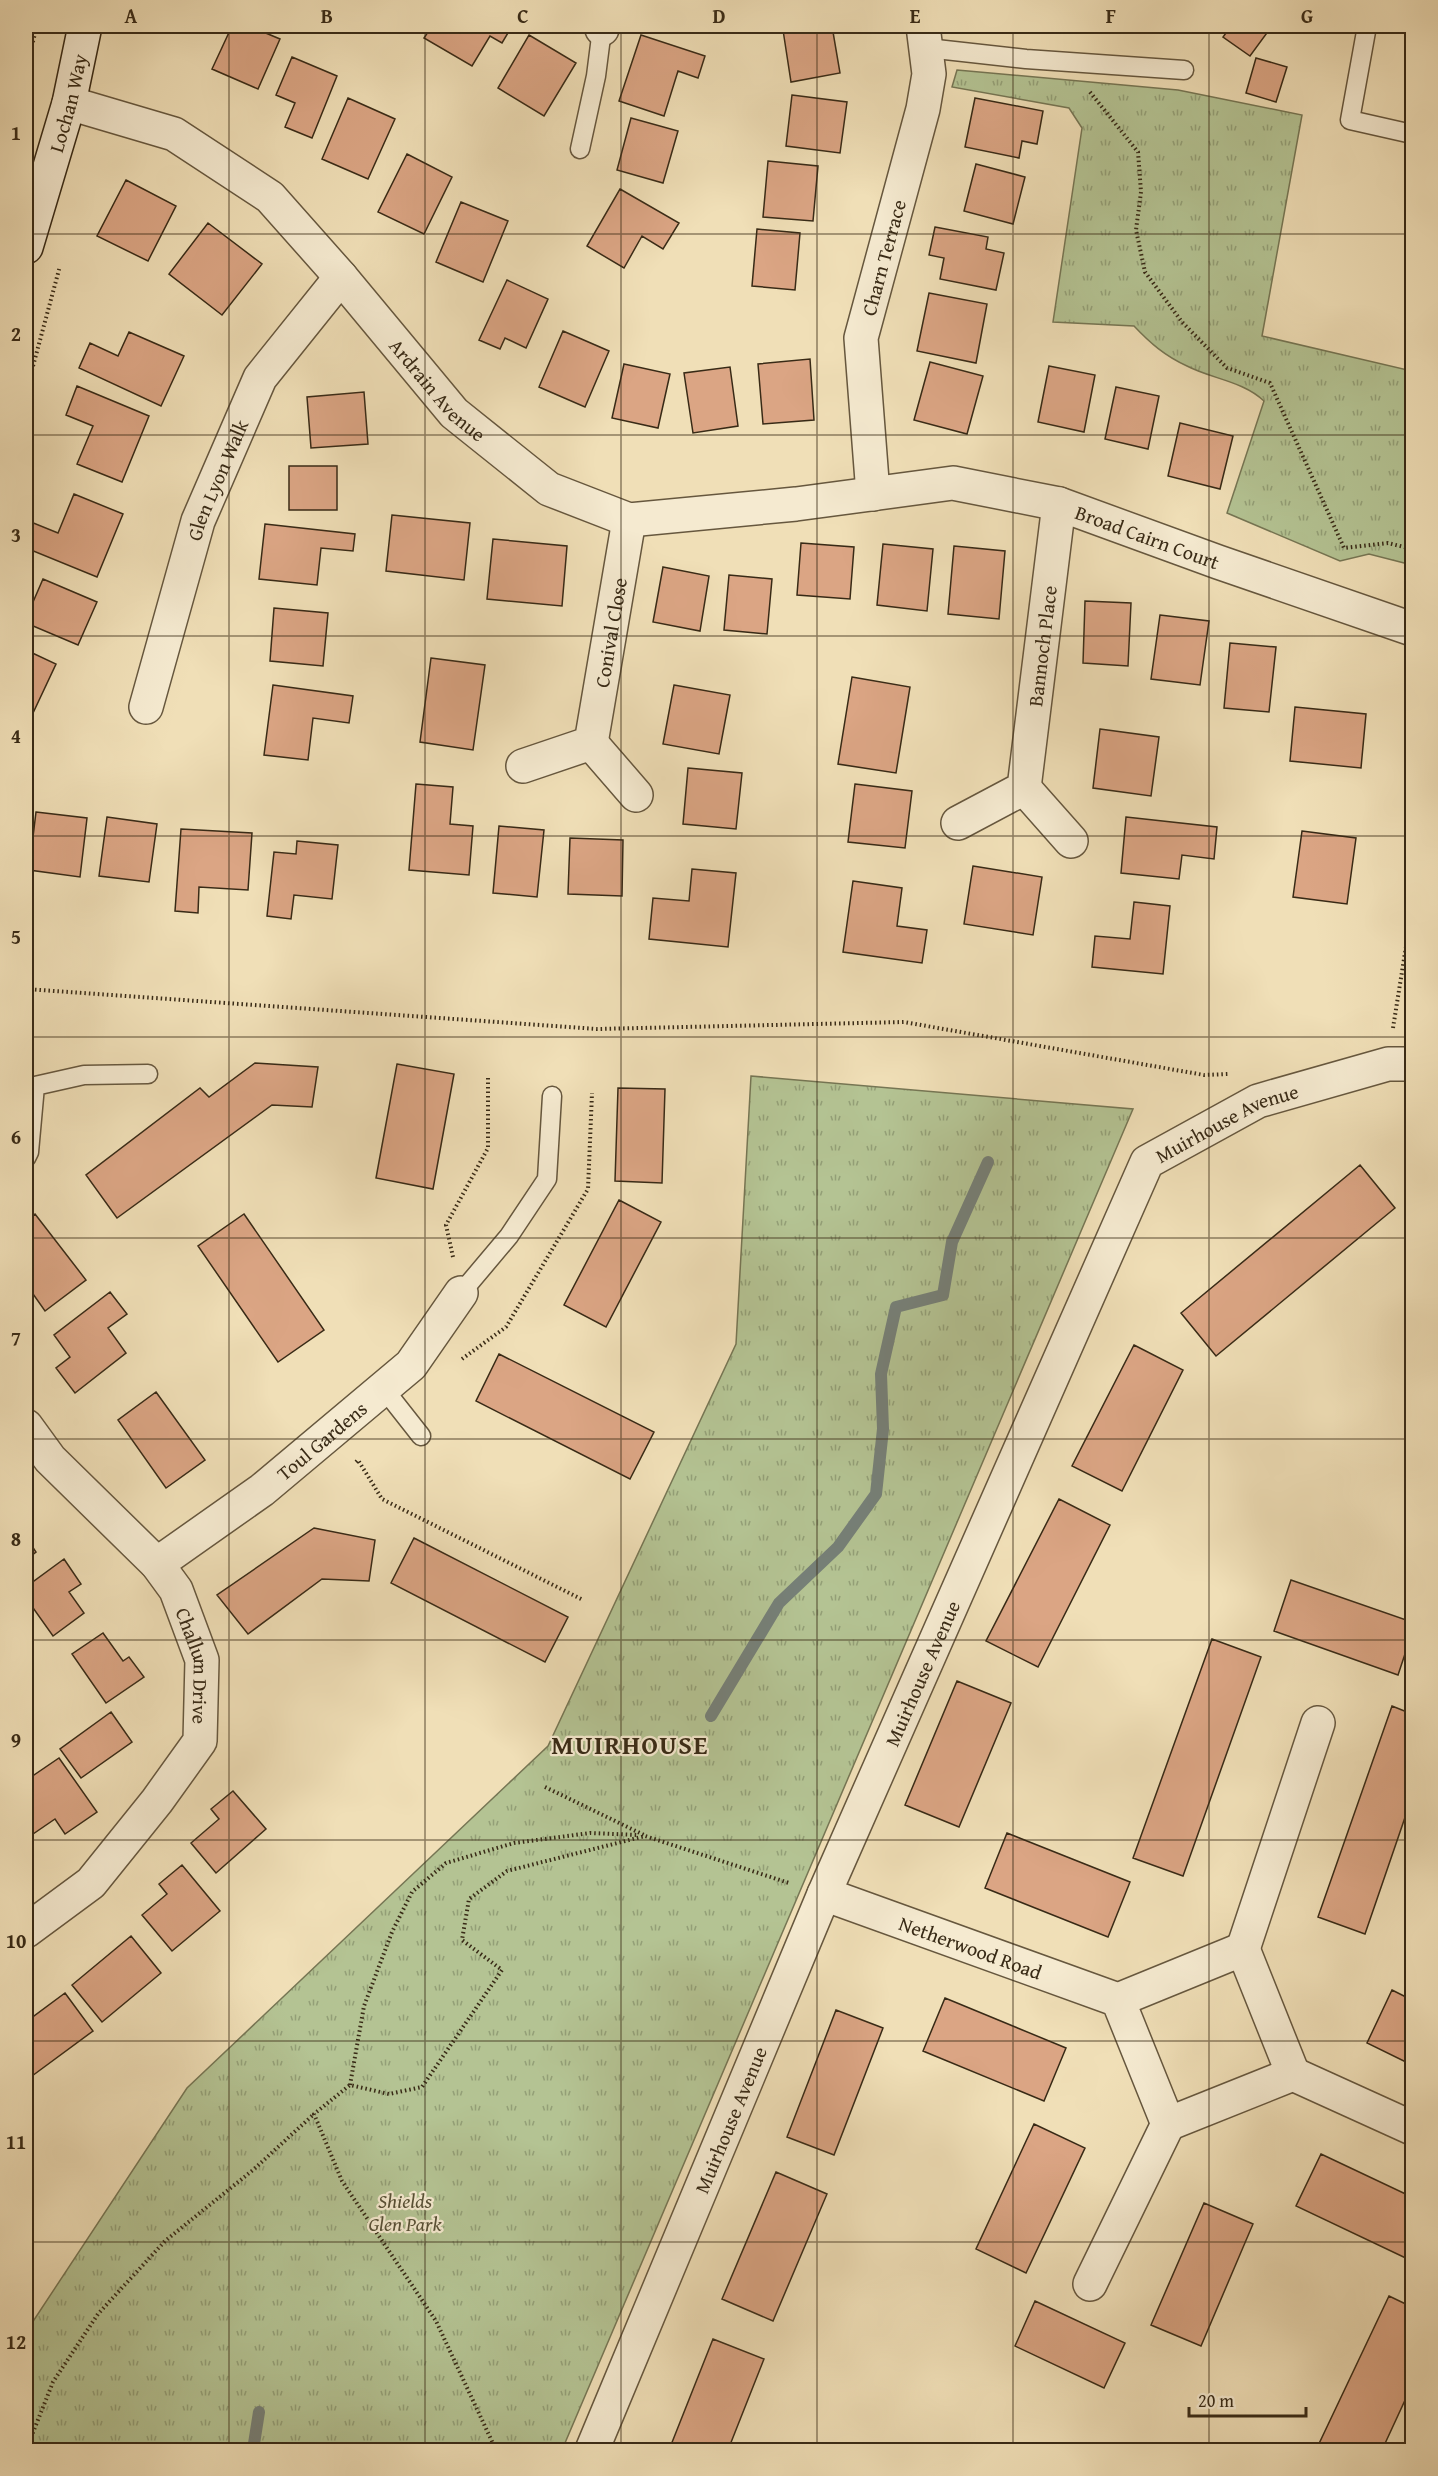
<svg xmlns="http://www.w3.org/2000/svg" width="1438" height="2476" font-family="'Gentium Book Plus',serif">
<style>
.park{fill:url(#park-tufts);stroke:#767654;stroke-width:1.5}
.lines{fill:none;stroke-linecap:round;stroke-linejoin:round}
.stream{stroke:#768078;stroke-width:12}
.building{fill:#dba584;stroke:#382a16;stroke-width:1.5}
.lane-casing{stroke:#66573e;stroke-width:21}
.street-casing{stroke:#66573e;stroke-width:36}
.secondary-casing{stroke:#382a16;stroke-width:36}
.path{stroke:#382a16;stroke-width:4;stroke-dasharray:1.5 3;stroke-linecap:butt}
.lane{stroke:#f5ead0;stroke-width:18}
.street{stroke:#f5ead0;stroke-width:33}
.secondary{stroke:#f5ead0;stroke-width:33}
.grid{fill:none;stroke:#382a16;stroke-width:1.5;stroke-opacity:0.55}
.labels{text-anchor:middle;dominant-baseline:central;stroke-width:4.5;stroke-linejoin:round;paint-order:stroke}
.street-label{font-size:20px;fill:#382a16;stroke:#f5ead0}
.park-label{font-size:20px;font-style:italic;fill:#575035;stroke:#f5ead0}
.district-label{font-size:26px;font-weight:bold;letter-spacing:1.5px;fill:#382a16;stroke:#f5ead0}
.neatline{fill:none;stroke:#382a16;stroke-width:2}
.grid-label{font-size:20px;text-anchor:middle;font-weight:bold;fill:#382a16}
</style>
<defs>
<pattern id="park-tufts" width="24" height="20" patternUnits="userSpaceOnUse" patternTransform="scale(1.5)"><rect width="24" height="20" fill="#b4c393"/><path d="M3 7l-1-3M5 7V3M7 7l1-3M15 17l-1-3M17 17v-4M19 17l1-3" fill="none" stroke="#939f77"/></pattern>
</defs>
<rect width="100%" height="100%" fill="#f0dfb7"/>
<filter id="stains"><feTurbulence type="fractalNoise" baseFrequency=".00333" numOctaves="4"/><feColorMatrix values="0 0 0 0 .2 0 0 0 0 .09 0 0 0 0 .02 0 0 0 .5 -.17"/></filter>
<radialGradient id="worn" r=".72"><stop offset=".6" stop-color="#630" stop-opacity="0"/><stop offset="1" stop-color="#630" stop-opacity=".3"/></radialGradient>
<!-- park -->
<path class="park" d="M957,70L1178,90L1302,115L1262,336L1412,371V565L1369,554L1340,561L1227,513L1264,401C1243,381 1212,379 1187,366C1165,356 1150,343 1134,326L1053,322L1082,128L1069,108L952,87Z
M751,1076L1133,1109L562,2450H26V2332L187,2088L548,1746L736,1344Z"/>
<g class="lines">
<!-- stream -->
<path class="stream" d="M711,1716L779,1603L838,1547L876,1494L883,1429L881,1374L896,1307L943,1295L952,1242L988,1162
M253,2450L259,2412"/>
</g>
<!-- building -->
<path class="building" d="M232,26H249L280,39L258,89L212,69Z
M432,26H512L502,43L490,36L472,66L424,38Z
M811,26H832L840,73L791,82L783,30Z
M1231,26H1272L1250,56L1223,37Z
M529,35L576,63L544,116L498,88Z
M641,35L705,56L698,78L678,71L664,116L619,101Z
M292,57L337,76L312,138L285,127L295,103L276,95Z
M1256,58L1287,67L1276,102L1246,93Z
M792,95L847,102L840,153L786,146Z
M348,98L395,119L368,179L322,159Z
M975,98L1043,111L1037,144L1022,141L1019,158L965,147Z
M631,118L678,131L663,183L617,170Z
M407,154L452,177L424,234L378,212Z
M768,161L818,166L813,221L763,217Z
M976,164L1025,177L1013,224L964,211Z
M126,180L176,206L148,261L97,236Z
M620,189L679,223L663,249L642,236L624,268L587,246Z
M461,202L508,221L483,282L436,262Z
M208,223L262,264L222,315L169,274Z
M935,227L988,237L986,249L1004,253L996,290L940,279L944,258L929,255Z
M757,229L800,233L795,290L752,286Z
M507,280L548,299L526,348L505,338L500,349L479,340Z
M929,293L987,304L976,363L917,351Z
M563,331L609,351L585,407L539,387Z
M129,332L184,356L161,406L79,368L90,343L118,356Z
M810,359L814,420L763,424L758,364Z
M930,362L983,376L967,434L914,420Z
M624,364L670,374L658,428L612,418Z
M1049,366L1095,375L1084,432L1038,422Z
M730,367L738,426L693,433L684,373Z
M77,386L149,416L122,482L77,464L93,426L66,415Z
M1116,387L1159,396L1148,449L1105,439Z
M364,392L368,444L311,448L307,397Z
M1180,423L1233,436L1220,489L1168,476Z
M289,466H337V510H289Z
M74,494L123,514L97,577L26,548V537L31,522L58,533Z
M392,515L470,523L464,580L386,571Z
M265,524L355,534L353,551L321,548L317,585L259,579Z
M493,539L567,546L562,606L487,599Z
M801,543L854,547L850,599L797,595Z
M883,544L933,549L927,611L877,605Z
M954,546L1005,551L999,619L948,614Z
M663,567L709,576L700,631L653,622Z
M729,575L772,579L767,634L724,630Z
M43,579L97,602L78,645L26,623V599L33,602Z
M1085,601L1131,603L1128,666L1083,663Z
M274,608L328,613L323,666L270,661Z
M1160,615L1209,621L1200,685L1151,679Z
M1230,643L1276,647L1269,712L1224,708Z
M26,650L56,664L26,728Z
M431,658L485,665L473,750L420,742Z
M852,677L910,687L896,773L838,764Z
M273,685L353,696L349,723L313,718L308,760L264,755Z
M674,685L730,695L719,754L663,744Z
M1295,707L1366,714L1361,768L1290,761Z
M1100,729L1159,737L1151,796L1093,788Z
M688,768L742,773L736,829L683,824Z
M416,784L453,787L450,824L473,826L469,875L409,870Z
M855,784L912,791L905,848L848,842Z
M36,812L87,818L80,877L29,870Z
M107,817L157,824L149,882L99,876Z
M1126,817L1217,827L1214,859L1182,855L1179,879L1121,873Z
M499,826L544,830L537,897L493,893Z
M181,829L252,833L248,890L199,887L198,913L175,911Z
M1302,831L1356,838L1347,904L1293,897Z
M570,838L623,840L622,896L568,894Z
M297,841L338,845L332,899L294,895L291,919L267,916L274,852L296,854Z
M973,866L1042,877L1033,935L964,924Z
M692,869L736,873L728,947L649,939L653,898L689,901Z
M853,881L902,888L897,926L927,930L922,963L843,952Z
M1134,902L1170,906L1163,974L1092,967L1095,936L1130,939Z
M255,1063L318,1067L312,1107L272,1105L117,1218L86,1175L200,1088L209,1097Z
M397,1064L454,1074L433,1189L376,1178Z
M618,1088L665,1089L662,1183L615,1181Z
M1412,1131V1180H1406Z
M1360,1165L1395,1208L1216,1356L1181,1313Z
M619,1200L661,1222L606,1327L564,1305Z
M35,1214L86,1280L45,1311L26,1284V1221Z
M244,1214L324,1330L278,1362L198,1246Z
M110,1292L127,1314L108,1328L126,1353L75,1393L56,1368L70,1357L54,1335Z
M1134,1345L1183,1370L1122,1491L1072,1466Z
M499,1354L654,1432L630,1479L476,1401Z
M156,1392L205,1460L166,1488L118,1420Z
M1059,1499L1110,1525L1038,1667L986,1641Z
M314,1528L375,1540L369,1581L322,1579L248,1634L217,1595Z
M26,1537L36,1552L26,1560Z
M414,1538L568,1617L545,1662L391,1583Z
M64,1559L81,1584L69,1592L84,1613L53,1636L26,1598V1587Z
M1291,1580L1412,1622V1633L1398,1675L1274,1631Z
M103,1633L123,1661L129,1657L144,1677L106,1703L72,1654Z
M1212,1639L1261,1657L1183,1876L1133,1858Z
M957,1681L1011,1703L959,1827L905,1805Z
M1392,1706L1412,1714V1797L1365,1934L1318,1917Z
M111,1712L132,1742L81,1778L60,1749Z
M59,1758L97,1812L65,1834L55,1819L33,1834L26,1824V1776L28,1779Z
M233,1791L266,1829L216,1873L191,1843L219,1819L211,1809Z
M1007,1833L1130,1882L1108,1937L985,1888Z
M182,1865L220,1911L172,1951L142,1915L167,1894L159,1884Z
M131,1936L161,1973L102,2022L72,1985Z
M1392,1990L1412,2000V2065L1367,2043Z
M65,1993L93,2031L32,2076L26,2067V2022Z
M945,1998L1066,2048L1044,2101L923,2051Z
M836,2010L883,2028L834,2155L787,2137Z
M1034,2124L1085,2148L1026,2273L976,2249Z
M1321,2154L1412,2197V2261L1296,2206Z
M776,2172L827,2194L773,2321L722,2299Z
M1204,2203L1253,2224L1201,2346L1151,2325Z
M1389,2296L1412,2307V2385L1382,2450H1316Z
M1035,2301L1125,2343L1104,2388L1015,2346Z
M713,2339L764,2359L728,2450H669Z"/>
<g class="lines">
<!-- lane casing -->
<g class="lane-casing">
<path id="lane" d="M1367,26L1350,120L1412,134
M927,48L1026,59L1184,70
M580,149L596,76L602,29
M26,1158L29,1152L35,1086L84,1075L148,1074
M461,1293L509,1236L547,1179L552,1096
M384,1389L421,1436"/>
</g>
<!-- street casing -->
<g class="street-casing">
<g id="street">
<path d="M601,26L602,29"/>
<path id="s1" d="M69,103L174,134L270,197L341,277L454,413L549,489L629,520L796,504L953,483L1059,504L1218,562L1412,629"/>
<path id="s2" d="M873,494L861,338L923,109L929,74L923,26"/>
<path id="s3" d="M146,707L198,521L260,378L341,277"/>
<path d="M591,743L636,795"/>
<path id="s4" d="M523,766L591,743L629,520"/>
<path d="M1024,788L1071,841"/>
<path id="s5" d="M958,823L1024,788L1059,504"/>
<path id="s6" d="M26,1426L50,1459L157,1564L176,1590L202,1660L200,1741L157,1801L91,1883L26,1931"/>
<path id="s7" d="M157,1564L262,1490L411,1365L461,1293"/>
<path id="s8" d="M824,1894L1118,2000L1243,1949L1293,2074L1168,2124L1118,2000"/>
<path d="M1243,1949L1318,1723"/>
<path d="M1293,2074L1412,2128"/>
<path d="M1090,2284L1168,2124"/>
<path id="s9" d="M592,2450L824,1894L1147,1162L1258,1101L1388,1064H1412"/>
</g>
</g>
<!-- secondary casing -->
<g class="secondary-casing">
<g id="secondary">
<path id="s10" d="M26,247L69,103L85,26"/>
</g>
</g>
<!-- path -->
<path class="path" d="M26,68L37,26
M1090,92L1138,152L1141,192L1136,230L1145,272L1182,322L1227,368L1270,383L1344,548L1388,543L1412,549
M26,392L60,266
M26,989L597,1029L904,1022L1204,1075L1228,1074
M1393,1028L1412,909
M453,1257L446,1225L488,1148V1077
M462,1359L506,1327L588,1189L592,1093
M356,1462L358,1460L382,1499L583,1600
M545,1787L644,1835
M350,2085L364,2006L392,1932L412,1892L446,1863L514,1843L590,1833L638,1835
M26,2450L53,2382L98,2314L165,2241L253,2170L314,2114
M496,2450L436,2321L342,2181L314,2114L350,2085L389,2094L422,2087L502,1970L462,1940L469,1899L507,1871L645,1836L789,1883"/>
<!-- lane -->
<use href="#lane" class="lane"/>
<!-- street -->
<use href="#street" class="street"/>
<!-- secondary -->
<use href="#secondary" class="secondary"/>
</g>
<!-- grid -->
<path class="grid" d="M229,26V2450M425,26V2450M621,26V2450M817,26V2450M1013,26V2450M1209,26V2450M26,234H1412M26,435H1412M26,636H1412M26,836H1412M26,1037H1412M26,1238H1412M26,1439H1412M26,1640H1412M26,1840H1412M26,2041H1412M26,2242H1412"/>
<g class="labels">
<!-- street labels -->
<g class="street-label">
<text stroke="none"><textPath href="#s10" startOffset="150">Lochan Way</textPath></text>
<text stroke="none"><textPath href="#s2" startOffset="240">Charn Terrace</textPath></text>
<text stroke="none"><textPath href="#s1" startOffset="480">Ardrain Avenue</textPath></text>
<text stroke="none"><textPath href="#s3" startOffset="238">Glen Lyon Walk</textPath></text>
<text stroke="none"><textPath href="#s1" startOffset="1244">Broad Cairn Court</textPath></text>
<text stroke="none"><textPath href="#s4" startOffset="184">Conival Close</textPath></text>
<text stroke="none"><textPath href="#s5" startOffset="218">Bannoch Place</textPath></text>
<text stroke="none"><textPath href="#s9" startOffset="1492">Muirhouse Avenue</textPath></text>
<text stroke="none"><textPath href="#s7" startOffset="206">Toul Gardens</textPath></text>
<text stroke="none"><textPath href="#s6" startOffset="302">Challum Drive</textPath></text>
<text stroke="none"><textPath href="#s9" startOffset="844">Muirhouse Avenue</textPath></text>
<text stroke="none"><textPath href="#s8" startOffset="156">Netherwood Road</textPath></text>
<text stroke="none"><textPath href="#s9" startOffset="358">Muirhouse Avenue</textPath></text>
</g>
<!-- park labels -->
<g class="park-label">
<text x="405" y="2200">Shields<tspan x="405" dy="23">Glen Park</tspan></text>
</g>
<!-- district labels -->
<g class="district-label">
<text x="630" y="1744">MUIRHOUSE</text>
</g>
</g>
<!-- margin -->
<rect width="1438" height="2476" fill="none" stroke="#f0dfb7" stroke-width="66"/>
<!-- scale -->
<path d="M1189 2407v9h117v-9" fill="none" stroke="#382a16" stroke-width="3"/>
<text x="1198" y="2407" font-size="18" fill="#382a16" stroke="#f5ead0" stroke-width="4.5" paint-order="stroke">20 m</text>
<rect x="33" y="33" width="1372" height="2410" class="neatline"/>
<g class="grid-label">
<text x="131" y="23">A</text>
<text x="327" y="23">B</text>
<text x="523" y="23">C</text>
<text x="719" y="23">D</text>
<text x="915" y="23">E</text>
<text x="1111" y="23">F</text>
<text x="1307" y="23">G</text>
<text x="16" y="140">1</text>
<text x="16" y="341">2</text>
<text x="16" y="542">3</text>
<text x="16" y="743">4</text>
<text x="16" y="944">5</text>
<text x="16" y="1144">6</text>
<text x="16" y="1345">7</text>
<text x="16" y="1546">8</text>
<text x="16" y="1747">9</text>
<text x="16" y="1948">10</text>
<text x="16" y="2149">11</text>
<text x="16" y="2349">12</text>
</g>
<rect width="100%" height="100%" filter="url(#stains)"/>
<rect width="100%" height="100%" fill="url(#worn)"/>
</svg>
